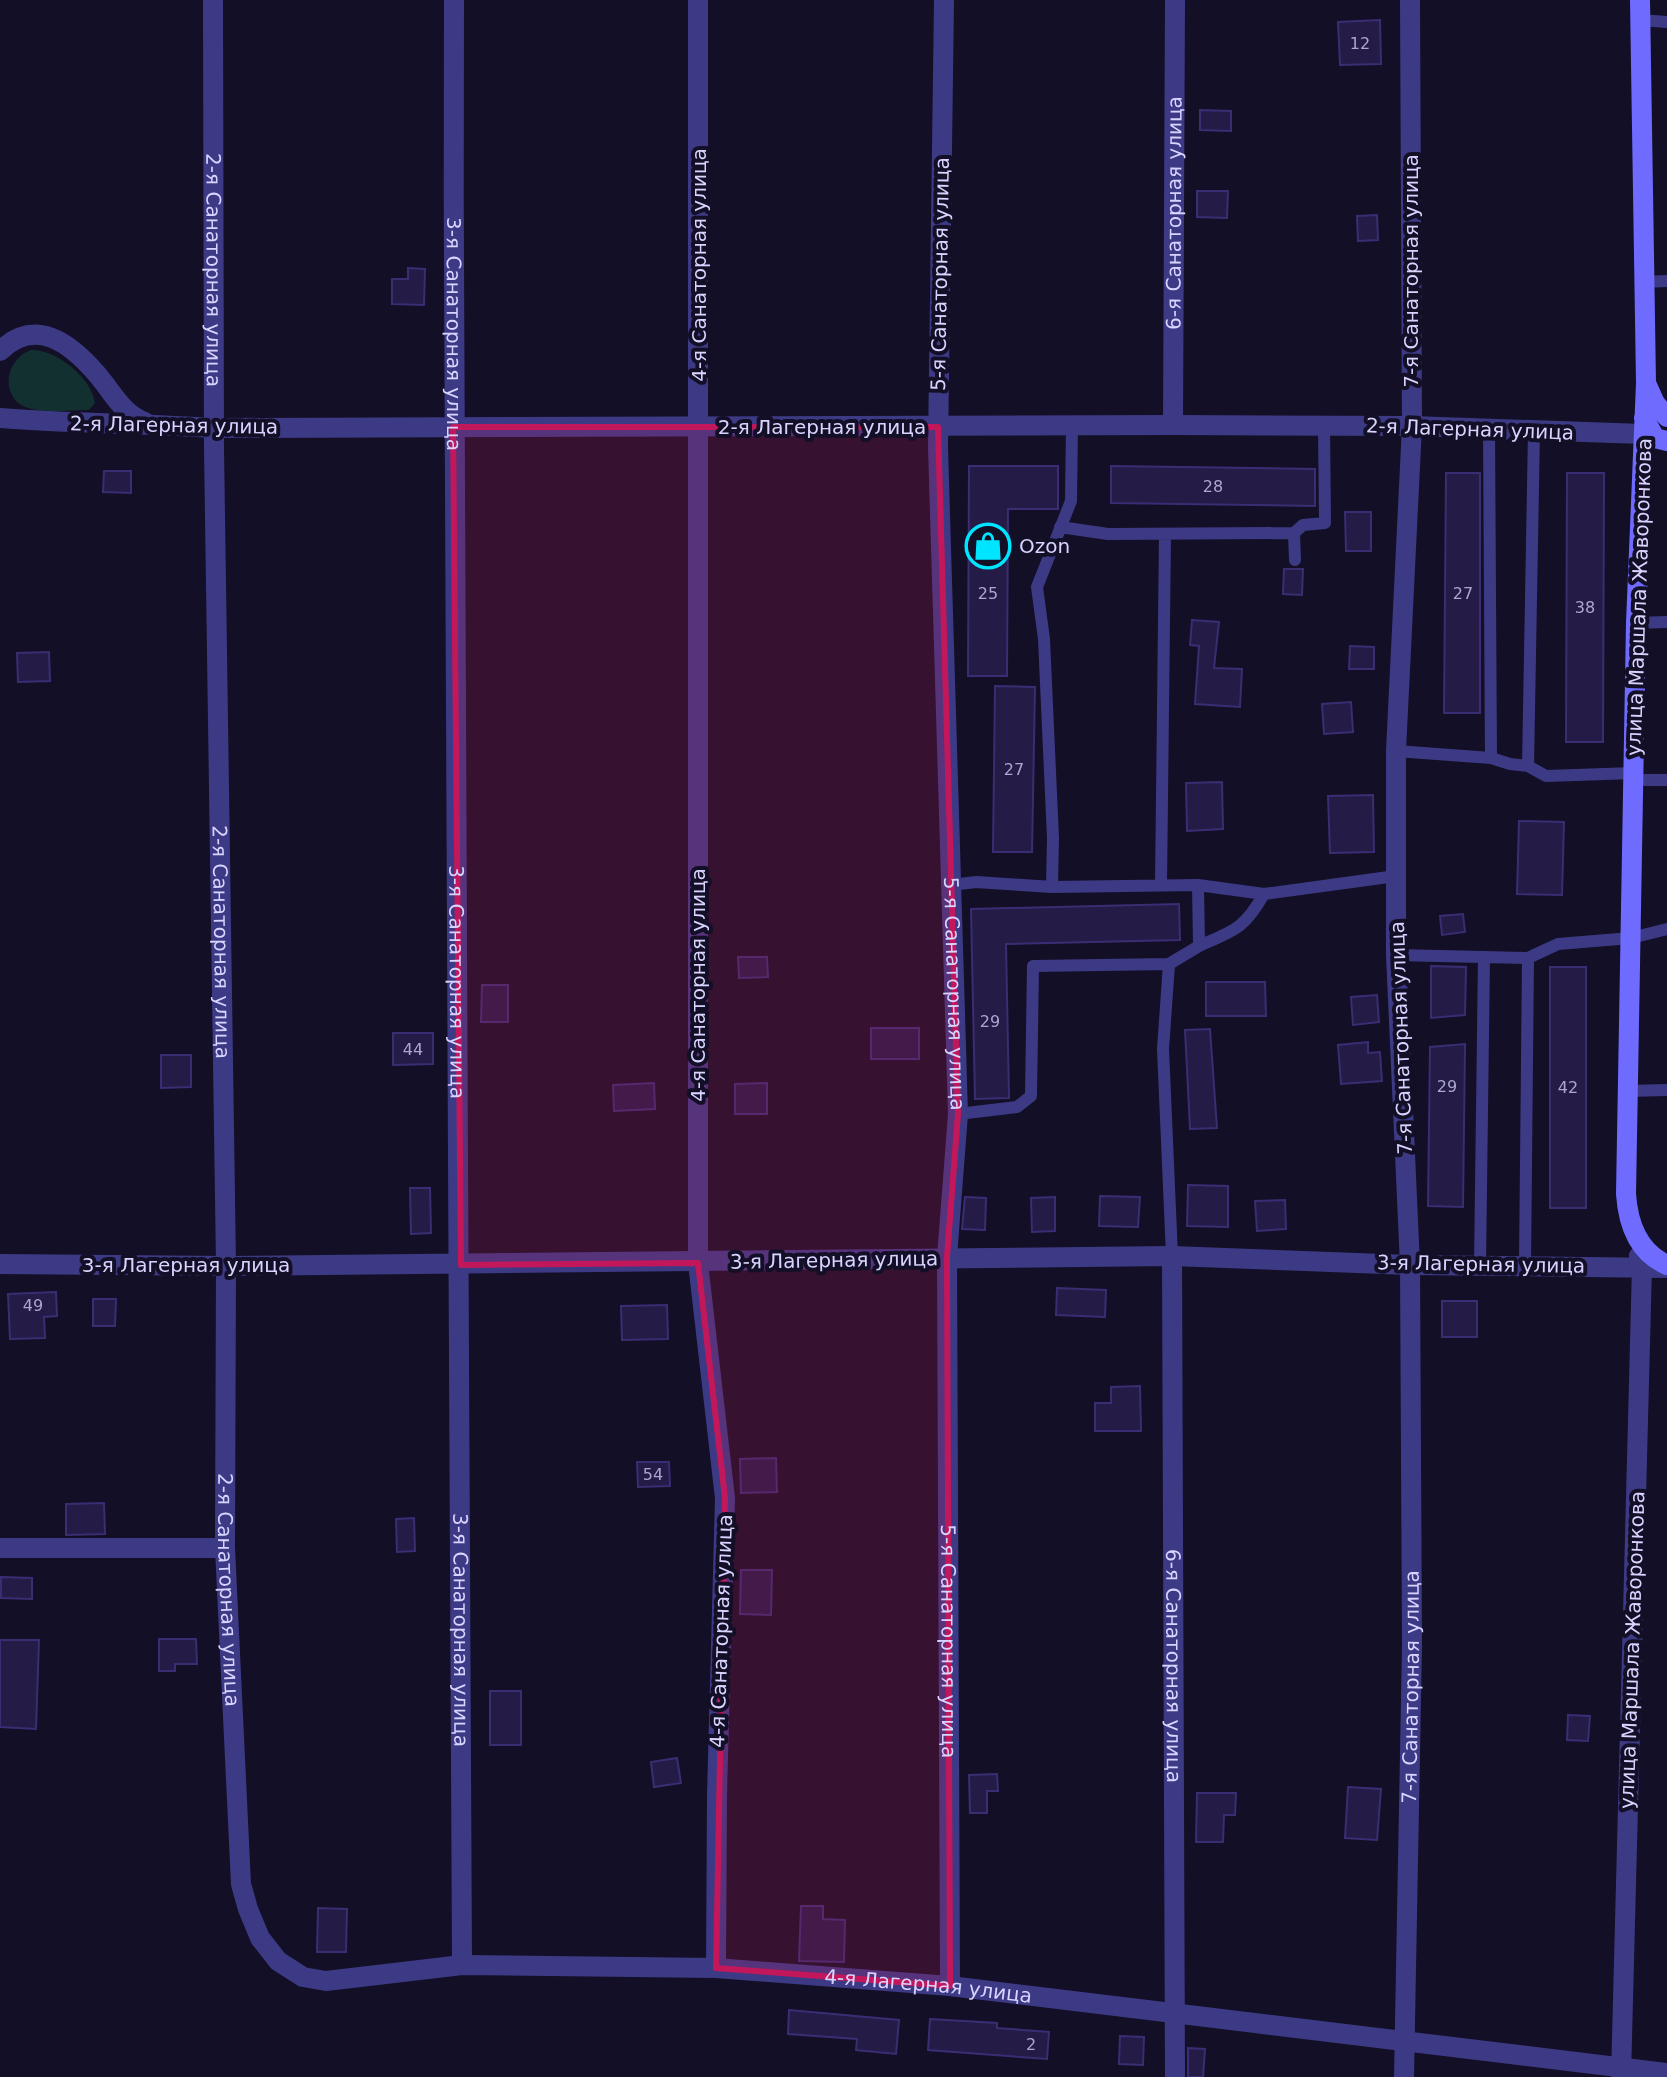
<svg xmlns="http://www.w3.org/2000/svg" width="1667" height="2077" font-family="'DejaVu Sans',sans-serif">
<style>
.green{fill:#12302f}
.building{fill:#241b47;stroke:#3b2d73;stroke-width:2}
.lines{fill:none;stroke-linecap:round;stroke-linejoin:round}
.service{stroke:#3d3a85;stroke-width:12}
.minor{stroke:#3d3a85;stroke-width:20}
.tertiary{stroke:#3d3a85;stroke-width:20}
.secondary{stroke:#6f6bff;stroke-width:20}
.marked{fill:#c2185b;fill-opacity:0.2;stroke:#c2185b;stroke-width:6;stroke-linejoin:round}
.labels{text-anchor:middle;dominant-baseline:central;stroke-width:8;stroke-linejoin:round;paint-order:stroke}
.number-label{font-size:16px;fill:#aca6d1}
.street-label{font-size:20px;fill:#d9d4ff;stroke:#130f26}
.poi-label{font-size:20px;fill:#d9d4ff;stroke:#130f26;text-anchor:start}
</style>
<rect width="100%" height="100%" fill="#130f26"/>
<!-- green -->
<path class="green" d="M31,350C56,349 92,378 95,403L89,410C69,410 44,414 25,407C0,396 5,359 31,350Z"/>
<!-- building -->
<path class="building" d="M1380,20L1381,64L1340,65L1338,22Z
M1200,110L1231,111V131L1200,130Z
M1197,191H1228L1227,218L1197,217Z
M1377,215L1378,240L1358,241L1357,216Z
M408,268L425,269L424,305L392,304V279H408Z
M969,466H1058V509H1008L1007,676H968Z
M1111,466L1315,469V506L1111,503Z
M104,471H131V493L103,492Z
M1446,473H1480V713H1444Z
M1567,473H1604L1603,742H1566Z
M1345,512H1371V551H1346Z
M1284,569H1303L1302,595L1283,594Z
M1192,620L1219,622L1214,668L1242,669L1240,707L1195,704L1199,646L1190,645Z
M1350,646L1374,647V669H1349Z
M49,652L50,681L18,682L17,653Z
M995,686L1035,687L1032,852H993Z
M1351,702L1353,732L1324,734L1322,704Z
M1222,782L1223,829L1187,831L1186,783Z
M1373,795L1374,852L1330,853L1328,796Z
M1519,821L1564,822L1562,895L1517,894Z
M1179,904L1180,940L1006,944L1009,1098L975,1099L971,909Z
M1463,914L1465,932L1442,935L1440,916Z
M738,957H767L768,977L739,978Z
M1431,966L1466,967L1465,1015L1431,1018Z
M1550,967H1586V1208H1550Z
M1206,982H1265L1266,1016H1206Z
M482,985H508V1022H481Z
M1377,995L1379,1022L1353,1025L1351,997Z
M871,1028H919V1059H871Z
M1210,1029L1217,1128L1190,1129L1185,1030Z
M393,1033H433V1064L393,1065Z
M1368,1042V1053L1380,1052L1382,1081L1341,1084L1338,1045Z
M1465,1044L1463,1207L1428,1206L1430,1047Z
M161,1055H191V1087L161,1088Z
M654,1083L655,1109L614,1111L613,1085Z
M767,1083V1114H735V1084Z
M1188,1185L1228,1186V1227L1187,1226Z
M410,1188H430L431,1233L411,1234Z
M1100,1196L1140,1197L1138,1227L1099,1226Z
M965,1197L986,1198L985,1230L962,1229Z
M1055,1197V1231L1032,1232L1031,1198Z
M1285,1200L1286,1229L1257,1231L1255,1201Z
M1057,1288L1106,1290L1105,1317L1056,1315Z
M56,1292L57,1316L44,1317L45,1338L10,1339L8,1294Z
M93,1299H116L115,1326H93Z
M1442,1301H1477V1337H1442Z
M667,1305L668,1339L622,1340L621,1306Z
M1140,1386L1141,1431H1095V1403H1111V1387Z
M776,1458L777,1492L741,1493L740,1459Z
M637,1462H669L670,1486L638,1487Z
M104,1503L105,1534L66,1535V1504Z
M414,1518L415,1551L397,1552L396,1519Z
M741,1570H772L771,1615L740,1614Z
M1,1577L32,1578V1599L1,1598Z
M159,1639H196L197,1664H175V1671H159Z
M0,1640H39L36,1729L0,1727Z
M490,1691H521V1745H490Z
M1568,1715L1590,1716L1588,1741L1567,1740Z
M677,1758L681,1783L654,1787L651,1762Z
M997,1774L998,1791H987V1813H970L969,1775Z
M1348,1787L1381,1789L1377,1840L1345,1838Z
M1197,1793H1236L1235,1815H1224L1223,1842H1196Z
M801,1906H823V1919L845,1920L844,1962L799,1961Z
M318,1908L347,1909L346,1952H317Z
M789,2010L899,2020L896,2054L856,2050L857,2039L788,2034Z
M930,2019L997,2023V2028L1049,2032L1047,2059L928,2050Z
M1120,2036L1144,2037L1143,2065L1119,2064Z
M1188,2048L1205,2049L1203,2077H1188Z"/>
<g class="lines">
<!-- service -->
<path class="service" d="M1640,20L1667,22
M1644,282L1667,281
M1489,430L1491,758
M1060,527L1108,534L1294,533L1295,560
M1294,533L1303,525L1325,523L1324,426
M1636,623L1667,622
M1396,751L1491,758L1510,764L1528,766L1534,431
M1528,766L1546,776L1634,773
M1633,780H1667
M951,885L976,882L1052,887L1198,885L1199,946L1169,964
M1161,885L1165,534
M1198,885L1264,894C1244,929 1235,930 1199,946
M1052,887L1053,838L1044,639L1037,587L1071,501L1072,426
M1264,894L1396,876
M1396,955L1528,958
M1628,1091L1667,1090
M958,1114L1017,1107L1031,1096L1033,966L1169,964L1163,1049L1172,1256
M1480,1265L1484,957
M1525,1265L1528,958L1558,944L1631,938L1667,929"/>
<!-- minor -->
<g class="minor">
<path id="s1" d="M213,0L214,448L226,1266L225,1548L241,1884L248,1909L260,1938L278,1961L303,1977L326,1981L462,1965L716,1968L950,1986L1667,2073"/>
<path id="s2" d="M454,0C452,655 461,1310 462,1965"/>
<path d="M698,0V1263L725,1498L717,1795L716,1968"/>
<path id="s3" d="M944,0L938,447L958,1114L947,1257L950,1986"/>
<path id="s4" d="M1173,425L1175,0"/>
<path id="s5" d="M1172,1256L1175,2077"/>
<path d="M0,1264L226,1266L1172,1256L1410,1265L1667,1268"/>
<path d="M0,1548H225"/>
<path id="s6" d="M1404,2077L1412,1645L1410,1265L1396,955V751L1412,426L1410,0"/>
<path d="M1621,2077L1642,1266L1639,1256"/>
</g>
<!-- tertiary -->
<path class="tertiary" d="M0,351C35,317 69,342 96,373C112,391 121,413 145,422
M0,418C72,424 143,423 215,428L1173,425L1412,426L1643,434L1649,430"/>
<!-- secondary -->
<path class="secondary" d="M1640,0L1646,383L1636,623L1626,1194C1628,1224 1638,1252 1667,1265
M1646,383L1655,403L1667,417
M1644,418L1655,438L1667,441"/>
</g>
<!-- marked area -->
<path class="marked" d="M453,427H938L958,1114L947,1257L950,1986L716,1968L725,1498L698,1263L461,1265Z"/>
<!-- icons -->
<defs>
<g id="shop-ring" transform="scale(2.3)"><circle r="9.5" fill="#130f26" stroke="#00e5ff" stroke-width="1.5"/><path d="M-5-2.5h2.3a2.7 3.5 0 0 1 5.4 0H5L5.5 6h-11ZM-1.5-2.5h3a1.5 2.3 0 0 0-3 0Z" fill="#00e5ff"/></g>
</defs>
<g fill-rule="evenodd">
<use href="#shop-ring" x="988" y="546"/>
</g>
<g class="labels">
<!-- number labels -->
<g class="number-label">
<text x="1360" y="43">12</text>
<text x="1213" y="486">28</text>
<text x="988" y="593">25</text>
<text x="1463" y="593">27</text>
<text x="1585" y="607">38</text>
<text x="1014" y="769">27</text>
<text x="990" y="1021">29</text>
<text x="413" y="1049">44</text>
<text x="1447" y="1086">29</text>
<text x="1568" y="1087">42</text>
<text x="33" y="1305">49</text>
<text x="653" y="1474">54</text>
<text x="1031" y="2044">2</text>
</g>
<!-- street labels -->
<g class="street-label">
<text stroke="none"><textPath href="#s4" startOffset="212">6-я Санаторная улица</textPath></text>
<text transform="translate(699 265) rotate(-90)">4-я Санаторная улица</text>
<text stroke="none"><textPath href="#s1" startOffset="270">2-я Санаторная улица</textPath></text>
<text transform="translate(1411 271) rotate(-90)">7-я Санаторная улица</text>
<text transform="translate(940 274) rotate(-89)">5-я Санаторная улица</text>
<text stroke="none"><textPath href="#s2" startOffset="334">3-я Санаторная улица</textPath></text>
<text transform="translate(174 425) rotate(1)">2-я Лагерная улица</text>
<text x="822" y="427">2-я Лагерная улица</text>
<text transform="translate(1470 429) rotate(2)">2-я Лагерная улица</text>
<text transform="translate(1639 597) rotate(-88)">улица Маршала Жаворонкова</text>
<text stroke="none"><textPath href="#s1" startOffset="942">2-я Санаторная улица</textPath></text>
<text stroke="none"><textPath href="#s2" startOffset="982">3-я Санаторная улица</textPath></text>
<text transform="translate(698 985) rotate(-90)">4-я Санаторная улица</text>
<text stroke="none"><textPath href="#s3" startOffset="994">5-я Санаторная улица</textPath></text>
<text transform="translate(1401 1038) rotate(-92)">7-я Санаторная улица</text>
<text transform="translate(834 1260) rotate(-1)">3-я Лагерная улица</text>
<text transform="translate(1481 1264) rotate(1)">3-я Лагерная улица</text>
<text x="186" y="1265">3-я Лагерная улица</text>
<text stroke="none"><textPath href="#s1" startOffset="1590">2-я Санаторная улица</textPath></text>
<text stroke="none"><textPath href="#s2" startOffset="1630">3-я Санаторная улица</textPath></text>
<text transform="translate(721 1631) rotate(-88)">4-я Санаторная улица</text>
<text stroke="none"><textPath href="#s3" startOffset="1642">5-я Санаторная улица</textPath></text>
<text transform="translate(1632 1650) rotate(-88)">улица Маршала Жаворонкова</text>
<text stroke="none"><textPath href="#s5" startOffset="410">6-я Санаторная улица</textPath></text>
<text stroke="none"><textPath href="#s6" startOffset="390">7-я Санаторная улица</textPath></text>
<text stroke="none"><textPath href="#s1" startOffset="2628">4-я Лагерная улица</textPath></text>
</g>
<!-- poi labels -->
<g class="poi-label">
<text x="1019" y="546">Ozon</text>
</g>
</g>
</svg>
